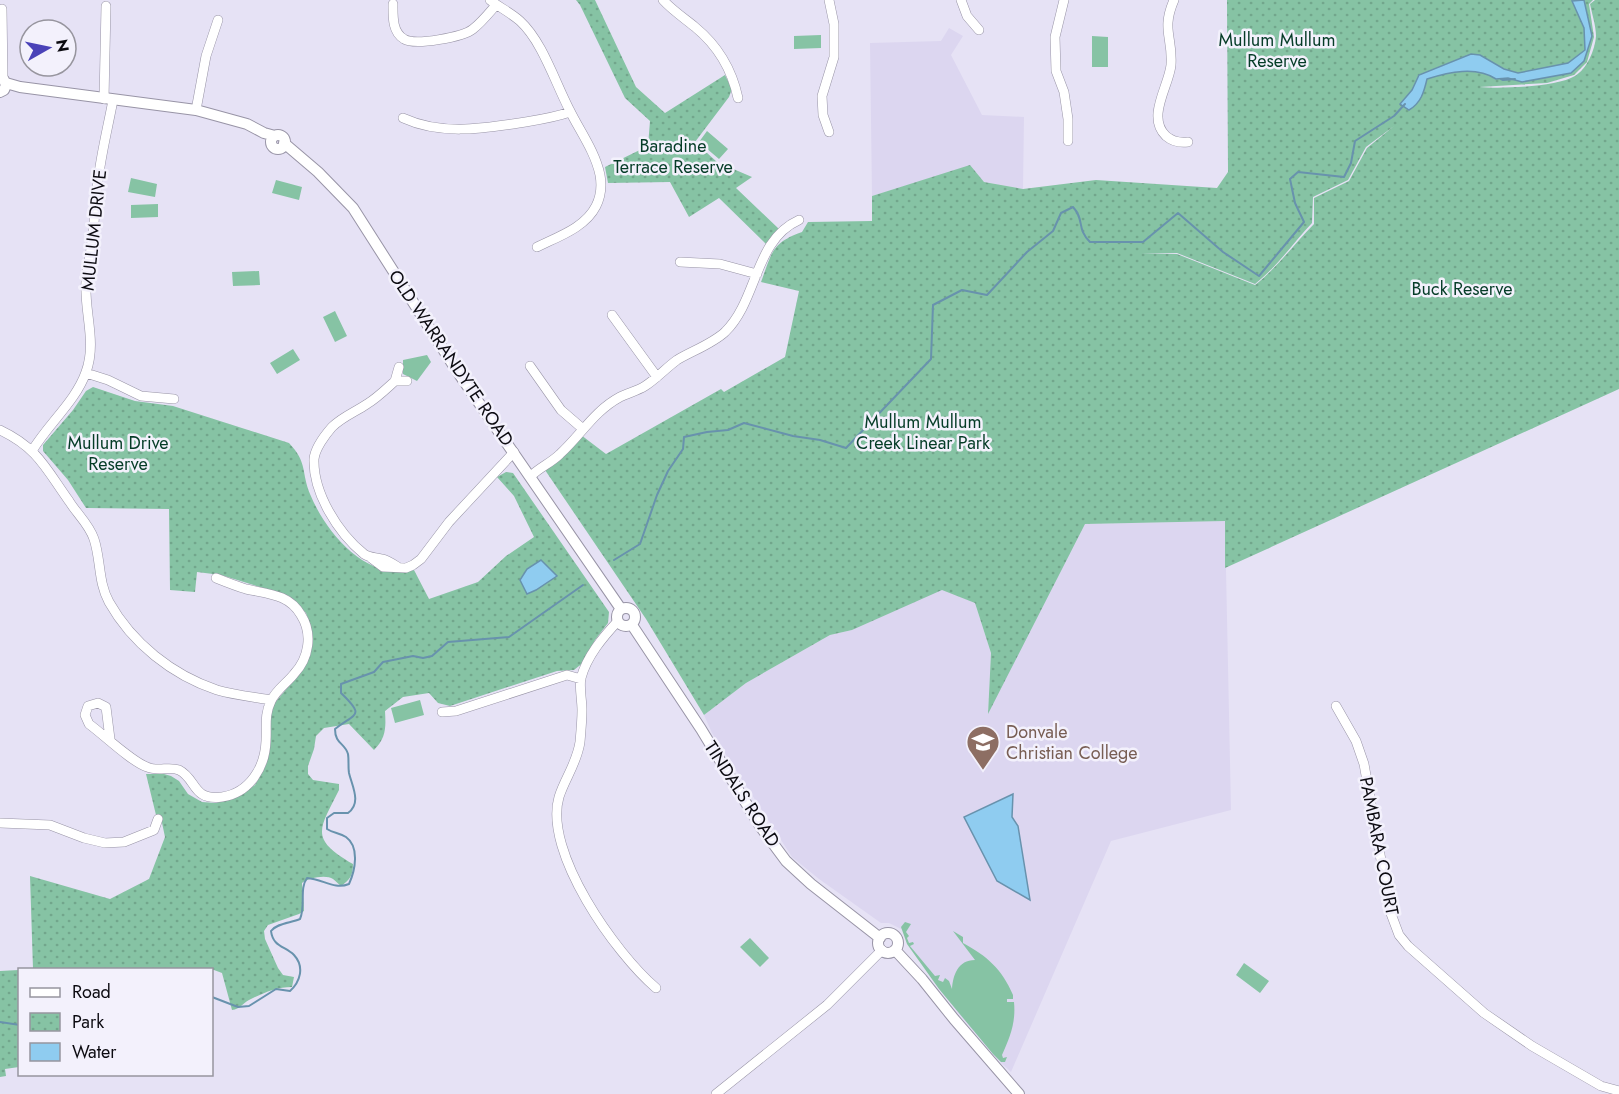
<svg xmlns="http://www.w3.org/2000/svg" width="1619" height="1094" font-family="Jost,sans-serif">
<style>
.built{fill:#dcd6f0}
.green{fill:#86c3a4}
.park{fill:url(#park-dots);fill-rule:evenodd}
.water{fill:#8fccf0;stroke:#6892ad;stroke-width:1.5}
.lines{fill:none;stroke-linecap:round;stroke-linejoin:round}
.stream{stroke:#6892ad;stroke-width:2}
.minor-casing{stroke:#9894a6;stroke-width:10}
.major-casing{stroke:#9894a6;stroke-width:12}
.minor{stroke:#fff;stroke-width:9}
.major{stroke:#fff;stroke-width:10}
.labels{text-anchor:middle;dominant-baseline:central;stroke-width:5;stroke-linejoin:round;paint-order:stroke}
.park-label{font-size:18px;fill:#053c27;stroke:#f3f1fc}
.street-label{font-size:18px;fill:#0c0b11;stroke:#f3f1fc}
.education-label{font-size:18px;fill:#785e54;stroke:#f3f1fc;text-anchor:start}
</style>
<defs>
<pattern id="park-dots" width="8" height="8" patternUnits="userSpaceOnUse" patternTransform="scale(1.5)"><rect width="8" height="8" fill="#86c3a4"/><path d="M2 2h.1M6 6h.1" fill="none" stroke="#72a68c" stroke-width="1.8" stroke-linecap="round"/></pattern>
</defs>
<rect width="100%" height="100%" fill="#e6e2f5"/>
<!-- built -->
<path class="built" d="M949,28L963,36L951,55L982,115L1024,117L1023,189L984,182L970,166L872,196L870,43L941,41Z
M1225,521L1231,810L1111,841L1011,1072L997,1059L958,1013L909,945L905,931L889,923H881L819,879L792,857L712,733L704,715L746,683L830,635L852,630L942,589L975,603L991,653L988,713L1084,524Z"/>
<!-- green -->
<path class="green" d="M821,35V48L794,49V36Z
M1092,36L1108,37V67H1092Z
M707,131L728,149L719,159L699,142Z
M131,178L157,184L155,197L128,192Z
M276,180L302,187L299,200L272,193Z
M158,204V217L131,218V205Z
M259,271L260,285L233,286L232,272Z
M335,311L347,336L335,342L323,317Z
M293,349L300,360L277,374L270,363Z
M427,355L431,362L417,381L403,374V360Z
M420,700L424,715L395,723L391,708Z
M905,922L911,924L906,932L909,936L907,938L909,943L913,942L914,944L910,946L935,976L940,975L938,980L943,982L945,978L949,981L952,989C953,975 958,960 975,960L953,931L963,937V943C987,956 1002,969 1013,995V999H1007V1002H1014C1016,1023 1010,1037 1002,1055L1003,1058L1007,1057L1005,1062H1001L993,1054L939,989L907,944L901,927Z
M750,938L769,958L760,967L740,947Z
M1244,963L1269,981L1260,993L1236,975Z"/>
<!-- park -->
<path class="park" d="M576,0H595L636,87L665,113L725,75L732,89L729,97L695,142L717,162L752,177L736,188L779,229L766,244L719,198L689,217L670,182L608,183L605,167L648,146L650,121L625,98L580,5Z
M1227,0H1593L1589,4L1594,37L1587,62L1574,75L1547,83L1479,87C1501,89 1557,87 1575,76C1587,69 1595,50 1596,36C1596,26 1592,14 1590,4L1595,0H1619V389L1225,568V521L1085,524L988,714L991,653L975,603L942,590L852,630L830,635L746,683L704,715L646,619L545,470L581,435L606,454L721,389L724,392L785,357L799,291L761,282C772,253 771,243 802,232L808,222L872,221V196L970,165L984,182L1023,189L1096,180L1217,188L1228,172ZM1394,126L1367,148L1349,181L1314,198V224C1294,244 1277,268 1255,285L1177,254L1141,253H1177L1255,284C1277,267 1293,243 1312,223L1313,197L1348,180L1366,147Z
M93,387L135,401L173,406L289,443C308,463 301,472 310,494C326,533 367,582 414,570L429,599L478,582L506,556L534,537L514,496L497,477L506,472L513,473L609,612L608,623L595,640L584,662L574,670L557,671L450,706L438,703L429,693L403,697L385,711C386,728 386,738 374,750L349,724L324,728L316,736L314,749L308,766V774L313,780L339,784V790C320,829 308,838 353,864C353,875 350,880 341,886C338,884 336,881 333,879C326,874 308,878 302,883L304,911L299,914L268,925L264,931L265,939L278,968L283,975L294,977L292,987C277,987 263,993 249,1000C243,1003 240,1009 232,1010L222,973L214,970L33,969L30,876L110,899L149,879L165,837L161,818L156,815L146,774H164L171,776L179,781L188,794L202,802L216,803L238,796L255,785L266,765L270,744L269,721L273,705L294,680L311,627L306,613L289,596L221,575L197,572L195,592L170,590L169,509L86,508L68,480L43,451V445L73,410L86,391Z
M19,970V1067L5,1069L6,1076L0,1077V971Z"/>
<!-- water -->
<path class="water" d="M1584,0L1592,36L1584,61L1571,73L1522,82L1508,78L1496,79C1476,66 1449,72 1427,79C1424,92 1421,103 1409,110L1400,104L1412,90L1419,75L1471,54L1480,55L1504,69L1518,73L1568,63L1585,50L1584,28L1572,1Z
M541,560L557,576L536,590L527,594L520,580L527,569Z
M1013,794L1012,817L1018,826L1030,900L997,881L964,817Z"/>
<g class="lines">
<!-- stream -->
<path class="stream" d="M1501,79L1503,80L1515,79
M614,560L640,544L657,495L668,471L683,449L684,437L707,432L728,430L744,423L793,436L820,440L846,448L931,359L933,305L962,290L987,295L1027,252L1053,231L1061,213L1073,207C1085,220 1076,228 1090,242H1143L1178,213L1223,252L1259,276L1304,222L1295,203L1290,179L1298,172L1344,177L1351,163L1355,141L1394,116L1405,104
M212,997L238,1007L249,1006L276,989L290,991C300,982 305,967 294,955C285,946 273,947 271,931C277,923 291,923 300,919C306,905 299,889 307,878C323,879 334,890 349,884C355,871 360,847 346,837C340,833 333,833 327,829V818L334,813H348C362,803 352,786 349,773C348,767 349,760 348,754C345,743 335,744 335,729C355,713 366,717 341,693V684L374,672L383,662L413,656L423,658L432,656L448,642L509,637L583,585
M0,1022L20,1025"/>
<!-- minor casing -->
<g class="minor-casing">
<path id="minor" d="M490,0C499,7 511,13 520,21C542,41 555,82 569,109C579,130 595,151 600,175C602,186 601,196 596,206C585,228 557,237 537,247
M663,0C672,10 684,18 695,27C717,45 732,70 738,98
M829,0L834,24V57L822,96L823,115L829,132
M961,0L967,16L979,30
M1064,0L1055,37L1056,71L1064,92L1068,119V141
M1174,0C1161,30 1173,37 1171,65C1169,86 1146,117 1166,136C1173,142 1180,143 1188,142
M393,4C393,16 392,32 404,39C415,46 463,37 473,29C482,22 489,13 496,5
M2,9L3,79
M104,99L106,6
M196,110L206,56L218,20
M403,118C440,135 480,129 519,123C537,120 553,118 570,112
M680,262L720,264L757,274
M612,315L657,377
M530,366L561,410L583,429
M399,367L395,381H407
M86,373L108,380L141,396L174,399
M395,381C386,389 377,398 367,404C355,412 342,417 332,427C325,435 315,449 314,459C313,493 338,533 364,554C370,558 375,557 382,559C387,560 393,564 398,567
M0,430C38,448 46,469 69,501C77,514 89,524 94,539C101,560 98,582 109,602C132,643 172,675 217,690C234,695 253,697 271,700
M32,451C48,424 76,401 86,372C97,342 84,312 86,281C87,267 91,254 92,240C95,221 95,201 98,181C101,154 108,127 113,100
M531,476C540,467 551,463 560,454C581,435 594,411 620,397C628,393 637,391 645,386C656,379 666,368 677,360C692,351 712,344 725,332C758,300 754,240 799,220
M371,558L383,567L406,568L413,565L421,559L449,522L514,452
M618,621C603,637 587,656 581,678C579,687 582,700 582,710C582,720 581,731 580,742C577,763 565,778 559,797C543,852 616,954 656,988
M1336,706L1356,741L1364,764L1390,911L1399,935L1408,946L1484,1013L1532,1046L1601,1086L1619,1091
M442,712L456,711L567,675L581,679
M110,739L106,707L98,703L88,706L85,715L89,724C104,735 132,762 147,767C158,772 169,766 179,770C197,779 192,801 222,797C250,793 265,767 266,741C267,727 264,715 271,701C276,690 287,683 294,674C309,658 313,634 301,615C289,594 268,594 246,589C236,586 226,582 216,578
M0,823L50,825L84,838L105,843L124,842L154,830L158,819
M716,1094L827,1005L882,950"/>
</g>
<!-- major casing -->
<g class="major-casing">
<path id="major" d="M0,78L4,80L6,85L4,90L0,92
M6,83L20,87L196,110L247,124L264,133L275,136
M271 142a7 7 0 1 1 14 0a7 7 0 1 1-14 0Z
M284,143L318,172L353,208L457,371L621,609
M617 617a9 9 0 1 1 18 0a9 9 0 1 1-18 0Z
M632,625L701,729L760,826L786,861L811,884L880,938
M878 943a10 10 0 1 1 20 0a10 10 0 1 1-20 0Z
M895,950L922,979L954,1019L1019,1094"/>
</g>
<!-- minor -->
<use href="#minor" class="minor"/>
<!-- major -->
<use href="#major" class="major"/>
</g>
<!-- icons -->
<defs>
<g id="school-pin" transform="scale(1.725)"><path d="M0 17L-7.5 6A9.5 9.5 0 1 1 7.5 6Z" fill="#8d6e63" stroke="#f3f1fc"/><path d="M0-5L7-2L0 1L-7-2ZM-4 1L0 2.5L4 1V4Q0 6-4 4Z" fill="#fff"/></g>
</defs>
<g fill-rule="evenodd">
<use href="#school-pin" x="983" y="742"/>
</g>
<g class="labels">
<!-- park labels -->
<g class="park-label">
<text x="1277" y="40">Mullum Mullum<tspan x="1277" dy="21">Reserve</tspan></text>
<text x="673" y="146">Baradine<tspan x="673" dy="21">Terrace Reserve</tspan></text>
<text x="1462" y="289">Buck Reserve</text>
<text x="923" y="422">Mullum Mullum<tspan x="923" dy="21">Creek Linear Park</tspan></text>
<text x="118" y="443">Mullum Drive<tspan x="118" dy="21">Reserve</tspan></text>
</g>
<!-- street labels -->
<g class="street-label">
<text transform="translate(94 230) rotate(-84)">MULLUM DRIVE</text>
<text transform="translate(451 358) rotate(56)">OLD WARRANDYTE ROAD</text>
<text transform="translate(742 794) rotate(57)">TINDALS ROAD</text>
<text transform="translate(1379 846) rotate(79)">PAMBARA COURT</text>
</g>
<!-- education labels -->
<g class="education-label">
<text x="1006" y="732">Donvale<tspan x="1006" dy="21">Christian College</tspan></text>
</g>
</g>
<!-- legend -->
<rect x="18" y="968" width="195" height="108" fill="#f3f1fc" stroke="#97959e" stroke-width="1.5"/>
<rect x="30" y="988" width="30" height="9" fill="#ffffff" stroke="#97959e" stroke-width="1.5"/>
<text x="72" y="998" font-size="18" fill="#0c0b11">Road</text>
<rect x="30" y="1013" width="30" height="18" fill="url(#park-dots)" stroke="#97959e" stroke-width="1.5"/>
<text x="72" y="1028" font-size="18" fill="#0c0b11">Park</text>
<rect x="30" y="1043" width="30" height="18" fill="#8fccf0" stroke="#97959e" stroke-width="1.5"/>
<text x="72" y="1058" font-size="18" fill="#0c0b11">Water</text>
<!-- north arrow -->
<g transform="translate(48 48) rotate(81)"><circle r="28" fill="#f3f1fc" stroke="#97959e" stroke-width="1.5"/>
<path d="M0-4.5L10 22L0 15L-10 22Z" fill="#4a42b8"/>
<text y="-9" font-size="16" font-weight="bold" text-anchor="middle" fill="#0c0b11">N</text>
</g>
</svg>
